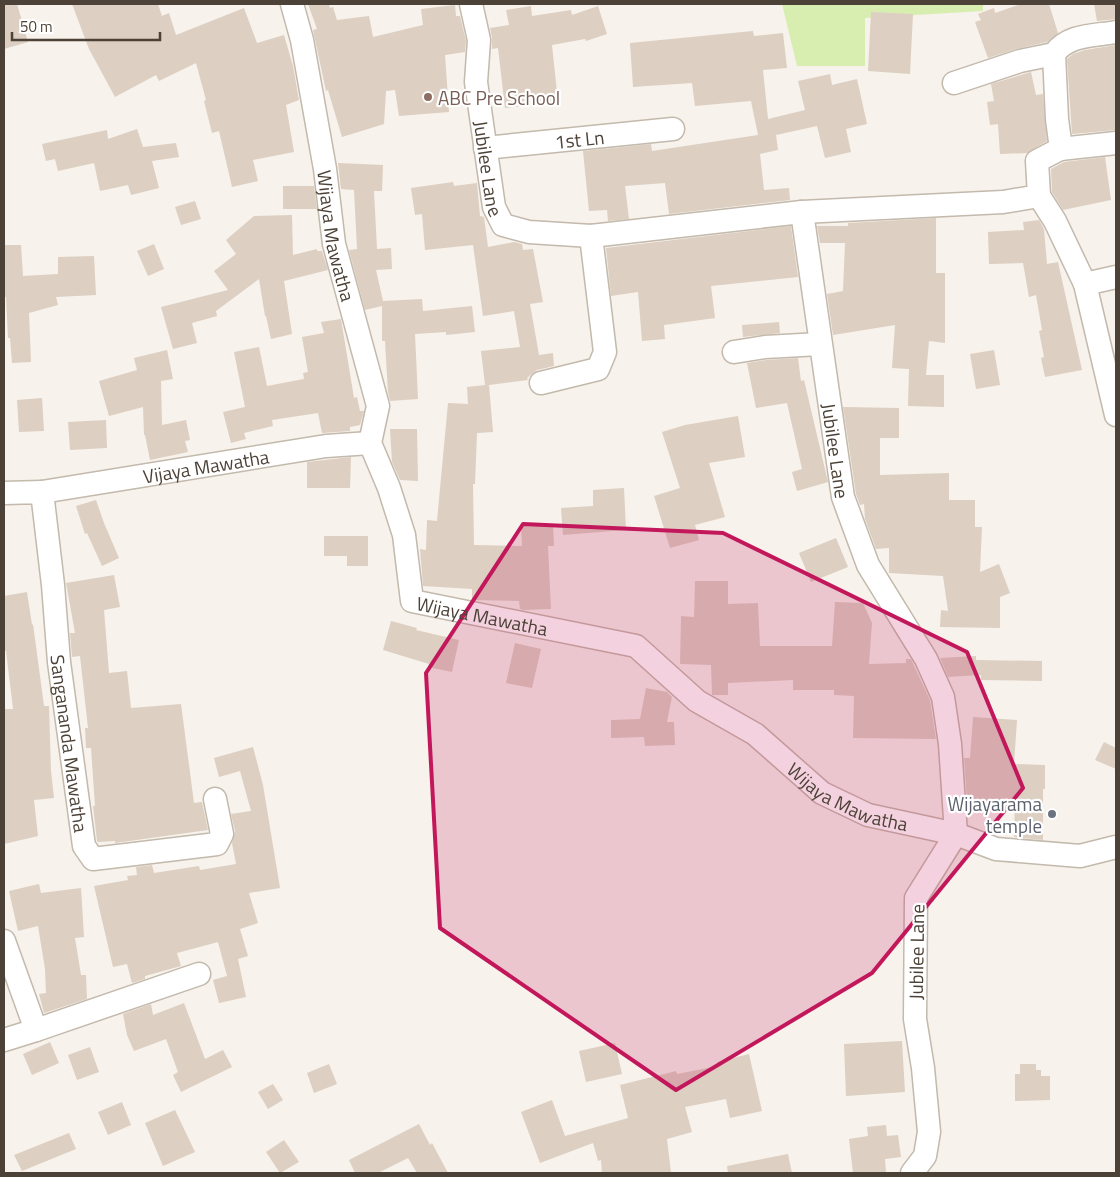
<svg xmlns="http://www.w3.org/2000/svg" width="1120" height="1177" font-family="'Titillium Web',sans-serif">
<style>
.green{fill:#d8eeb0}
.building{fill:#ddcfc2}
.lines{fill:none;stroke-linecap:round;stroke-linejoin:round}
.minor-casing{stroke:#c3b9ac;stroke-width:25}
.minor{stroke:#fff;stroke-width:22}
.marked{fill:#c2185b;fill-opacity:0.2;stroke:#c2185b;stroke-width:4;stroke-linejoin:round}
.education-dot{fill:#8d6e63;stroke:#fff;stroke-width:2}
.worship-dot{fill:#6b7280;stroke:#fff;stroke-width:2}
.labels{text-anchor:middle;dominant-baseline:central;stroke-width:4.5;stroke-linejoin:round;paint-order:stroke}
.education-label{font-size:19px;fill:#785e54;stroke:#fff;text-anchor:start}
.street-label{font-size:19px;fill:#4c4237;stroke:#fff}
.worship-label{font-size:19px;fill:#5b616d;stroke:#fff;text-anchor:end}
</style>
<rect width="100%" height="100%" fill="#f7f2eb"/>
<!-- green -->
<path class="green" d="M782,4H983V11L865,18V66H797Z"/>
<!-- building -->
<path class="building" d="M4,4H17L28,42L4,49Z
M72,4H158L162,16L169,13L176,35L244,8L257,43L284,35L293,66L299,100L286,105L294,152L253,160L258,181L232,187L219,131L212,133L204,101L206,100L196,63L159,81L156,75L115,97L89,49Z
M308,4H329L330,8L333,7L337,20L369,16L373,37L423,25L421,9L455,5L456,16H460L466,41L465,52L445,55L449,112L399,116L395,90L386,91L384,124L342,137L328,90L326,91L313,30L317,29Z
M1021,4H1049L1058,33L1047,42L1016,49L988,58L975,22L981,20L978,14L994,8L995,13Z
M1094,4H1116V19L1097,21Z
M531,6L532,16L571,10L572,15L598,6L607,34L586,41L585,39L552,45L558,102L505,108L498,48L492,49V37L490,28L509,25L506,10Z
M871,12L913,14L910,74L868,71Z
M753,31L754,36L783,33L787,68L763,70L768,119L805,110L798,81L830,74L832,85L857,79L867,124L846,129L851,152L825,158L817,126L776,135L778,150L760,154L764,190L789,188L790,200L669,214L665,183L625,186L629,219L608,221L607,210L589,211L583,151L651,144L652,151L758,135L751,101L695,106L692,83L633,87L630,43Z
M1116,45V130L1072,134L1067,59L1073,54L1085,50Z
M1031,72L1036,95L1043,94L1047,141L1027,153L1000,154L998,124L990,125L987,102L994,101L991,84Z
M137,129L143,147L176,143L179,157L152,161L159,188L131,195L128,185L100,191L94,163L58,171L55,159L46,161L42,144L107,130L108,139Z
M1105,157L1111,200L1063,210L1052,192L1051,169L1064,162Z
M338,163L383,165L382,191H374L377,249L391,248L392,269L376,270L383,301L422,299L423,311L472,306L475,332L446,335V332L415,334L418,399L390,401L388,392L385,341H382V306L365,310L349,250L357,249L354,190L341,189Z
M453,182L454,186L477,183L480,216L484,217L488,247L514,242L522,244L523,250L533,249L543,302L530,304L539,355L553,353L554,366L537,370L527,378L528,380L489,385L493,432L477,433L475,484H473L474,545L522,546L521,525H553L554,546H548L551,609L523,610L520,609L519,601L472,600V589L423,586L420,549L426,550L427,520L437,521L448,403L468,404L467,387L485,385L481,351L520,347L514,311L483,316L473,245L425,250L422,214L415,215L411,188Z
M283,186H314L317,209H283Z
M195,201L201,219L181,225L175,207Z
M292,215L293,255L317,249V251H322L328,270L284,281L292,334L271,339L266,316H265L259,279L216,311L217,316L192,323L197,343L173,349L161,307L228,290L214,271L236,254L226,240L254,216Z
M936,218V273H945V343L929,341L926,375H944V407L908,406L909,369L892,368L895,325L833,335L827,294L843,291L845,243H820L817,226H848V223Z
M1039,220L1044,229L1047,264L1058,262L1082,370L1045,377L1041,358L1044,357L1039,331L1042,330L1036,295L1029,297L1023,263L989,264L988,232L1024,230L1023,222Z
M791,226L798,277L711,286L715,318L664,325L665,339L642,341L638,292L611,296L606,248Z
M154,244L164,269L148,276L137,251Z
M4,245H21L23,276L58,274V257L94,256L96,295L56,297L58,305L29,313L31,362L12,363L10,338H8L6,297H4Z
M341,319L354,398L357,397L360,411H364L360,425L350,427V431L322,433L318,413L272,420L273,426L244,433L246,439L231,443L223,412L245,407L234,352L259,347L267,386L304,379L303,373L308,372L302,337L324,333L321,322Z
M779,322L780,333L743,337L742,325Z
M167,350L173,379L161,381L162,425L186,420L190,440L185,441L188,452L150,460L145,435H144L143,407L109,416L99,381L137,370L134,358Z
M994,350L1000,385L976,389L970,354Z
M798,358L801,381L804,380L828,482L797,491L792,472L802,469L787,403L756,408L747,363L766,360Z
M42,398L44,431L19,432L17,400Z
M843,407L899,408V438H880V475L949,473V500H975V527H982L980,572L999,564L1010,593L1000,597V628L940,627L941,610L948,611L943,576L889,573V548L876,549L865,519L864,504L860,505L856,494Z
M738,416L745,457L709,463L725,517L695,525L699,540L670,548L654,496L680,488L662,432L685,425Z
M106,420L107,448L70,450L68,422Z
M390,429H417L418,481L400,480L392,462Z
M351,457L350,488H307V462Z
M624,488L626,530L563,535L561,508L593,506V490Z
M96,500L104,523L119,558L102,566L87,533L85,534L76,506Z
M324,536H368V566H347V556H324Z
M836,538L848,567L811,582L799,553Z
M114,575L120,607L104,610L109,673L127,671L131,708L181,704L194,803L202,802L208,830L115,843V841L98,842L97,841L93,806H95L91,748H86L85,728H88L80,656L72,657L70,633H75L66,583Z
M695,581H728V604L758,603L760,646H832L835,602L863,603L872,623L869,664L906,663V659H911L930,700L936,739L853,738L854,696L834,695V690H793V680L728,683V695H712L711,665L680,664L681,616L694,617Z
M27,592L32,625L33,624L44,706H49L51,771L54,798L34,800L38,836L4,844V709H13L6,651H4V596Z
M391,621L417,628L416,630L459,640L452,672L428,667L429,664L383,650Z
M515,643L541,649L532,688L506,683Z
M976,656V660L1042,661V681L981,680V675L948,677L940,658Z
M646,688L667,692L672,697L667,722H674L675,745L645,746L644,737L611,738V720L640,719Z
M973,717L1017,720L1014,764L1045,765V789H1043V840L1014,837L1015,801L967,800L964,758H970Z
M1104,742L1116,748V769L1095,760Z
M253,747L263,785L280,888L249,893L258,923L240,929L248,956L238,959L246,997L219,1003L213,980L227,976L218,942L177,953L181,966L145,976V979L132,983L127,964L113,967L94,886L128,880L127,876L137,875L136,867L152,865L154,873L199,866L200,870L236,864L232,843L235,831L231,814L251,811L240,771L219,777L214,758Z
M39,884L41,893L81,888L84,937L75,938L81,975H86L87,999L44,1013L39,994L46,993L45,969L38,926L18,931L9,891Z
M184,1003L205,1059L223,1050L232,1067L181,1092L173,1075L178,1072L166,1039L134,1051L127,1035L123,1014L151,1004L153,1015Z
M902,1041L905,1092L846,1096L844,1044Z
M50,1042L59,1063L32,1075L23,1054Z
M615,1043L622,1074L586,1082L579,1051Z
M90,1047L99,1072L77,1080L68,1055Z
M749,1054L762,1111L730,1118L726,1099L685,1107L692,1132L667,1139L671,1173H602L601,1160L598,1161L593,1143L540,1163L521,1112L552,1100L565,1136L628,1118L620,1085L676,1071L677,1074L718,1066L717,1062Z
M329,1064L337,1084L314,1093L307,1073Z
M1020,1064H1036V1070H1041V1076H1050V1100L1015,1101V1074H1020Z
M273,1084L283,1100L268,1109L258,1092Z
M122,1102L131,1125L108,1135L98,1112Z
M175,1110L195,1152L163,1166L145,1123Z
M419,1124L430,1145L432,1143L448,1173H417L408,1158L378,1173H355L349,1160Z
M886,1125L887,1136L898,1135L901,1157L885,1159L886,1173H853L849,1139L868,1136L867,1127Z
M69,1133L76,1149L22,1171L14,1155Z
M284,1140L299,1162L280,1173L266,1152Z
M788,1154L792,1173H728L727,1166Z"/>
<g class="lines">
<!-- minor casing -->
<g class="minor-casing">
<g id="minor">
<path id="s1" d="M292,4L302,40L325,169L334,244L378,406L370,443L389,488L404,535L412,601L636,646L697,701L755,734L822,793L868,815L956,834L996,849L1080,856L1116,847"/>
<path id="s2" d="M471,4L479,40L476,82L494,207L503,225L529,232L591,236L802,212L843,497L868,565L926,659L943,697L950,744L956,834L916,898L915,1019L923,1068L929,1132L925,1156L912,1173"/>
<path d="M1054,54L1057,119L1061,149"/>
<path d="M954,83L1020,61L1054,54C1068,34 1094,36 1116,32"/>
<path id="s3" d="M485,148L673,129"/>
<path d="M1039,196L1055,221L1085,284L1116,415"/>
<path d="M802,212L1003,202L1039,196L1037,161L1060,149L1116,143"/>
<path d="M1085,284L1116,277"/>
<path d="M734,352L765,347L820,344"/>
<path d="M541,383L598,369L605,352L591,236"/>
<path id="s4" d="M42,492L326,446L370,443"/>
<path id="s5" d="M4,493L42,492L53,585L59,662L84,846L93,859L217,844L222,834L215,799"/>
<path d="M4,941L36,1030L4,1040"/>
<path d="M36,1030L199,974"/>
</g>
</g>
<!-- minor -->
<use href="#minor" class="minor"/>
</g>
<!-- marked area -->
<path class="marked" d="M523,524L723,533L967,652L1023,788L872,973L676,1090L440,928L426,673Z"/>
<!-- markers -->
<circle class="education-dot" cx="428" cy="97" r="5"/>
<circle class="worship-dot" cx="1052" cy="814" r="5"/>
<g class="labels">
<!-- education labels -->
<g class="education-label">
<text x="438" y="97">ABC Pre School</text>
</g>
<!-- street labels -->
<g class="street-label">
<text stroke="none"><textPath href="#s3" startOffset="95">1st Ln</textPath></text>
<text stroke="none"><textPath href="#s2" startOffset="166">Jubilee Lane</textPath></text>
<text stroke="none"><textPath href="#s1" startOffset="236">Wijaya Mawatha</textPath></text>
<text stroke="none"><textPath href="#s2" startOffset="768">Jubilee Lane</textPath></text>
<text stroke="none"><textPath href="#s4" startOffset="166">Vijaya Mawatha</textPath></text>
<text stroke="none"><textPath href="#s1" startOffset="686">Wijaya Mawatha</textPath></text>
<text stroke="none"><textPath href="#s5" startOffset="291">Sangananda Mawatha</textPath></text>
<text stroke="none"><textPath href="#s1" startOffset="1106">Wijaya Mawatha</textPath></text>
<text transform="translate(916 952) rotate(-89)">Jubilee Lane</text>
</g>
<!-- worship labels -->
<g class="worship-label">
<text x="1042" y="803">Wijayarama<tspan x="1042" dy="22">temple</tspan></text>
</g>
</g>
<!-- border -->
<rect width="1120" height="1177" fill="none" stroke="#4c4237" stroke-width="10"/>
<!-- scale -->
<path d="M12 32v8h148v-8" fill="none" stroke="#4c4237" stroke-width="2.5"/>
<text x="20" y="32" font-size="15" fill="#4c4237" stroke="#ffffff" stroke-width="4" paint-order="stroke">50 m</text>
</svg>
